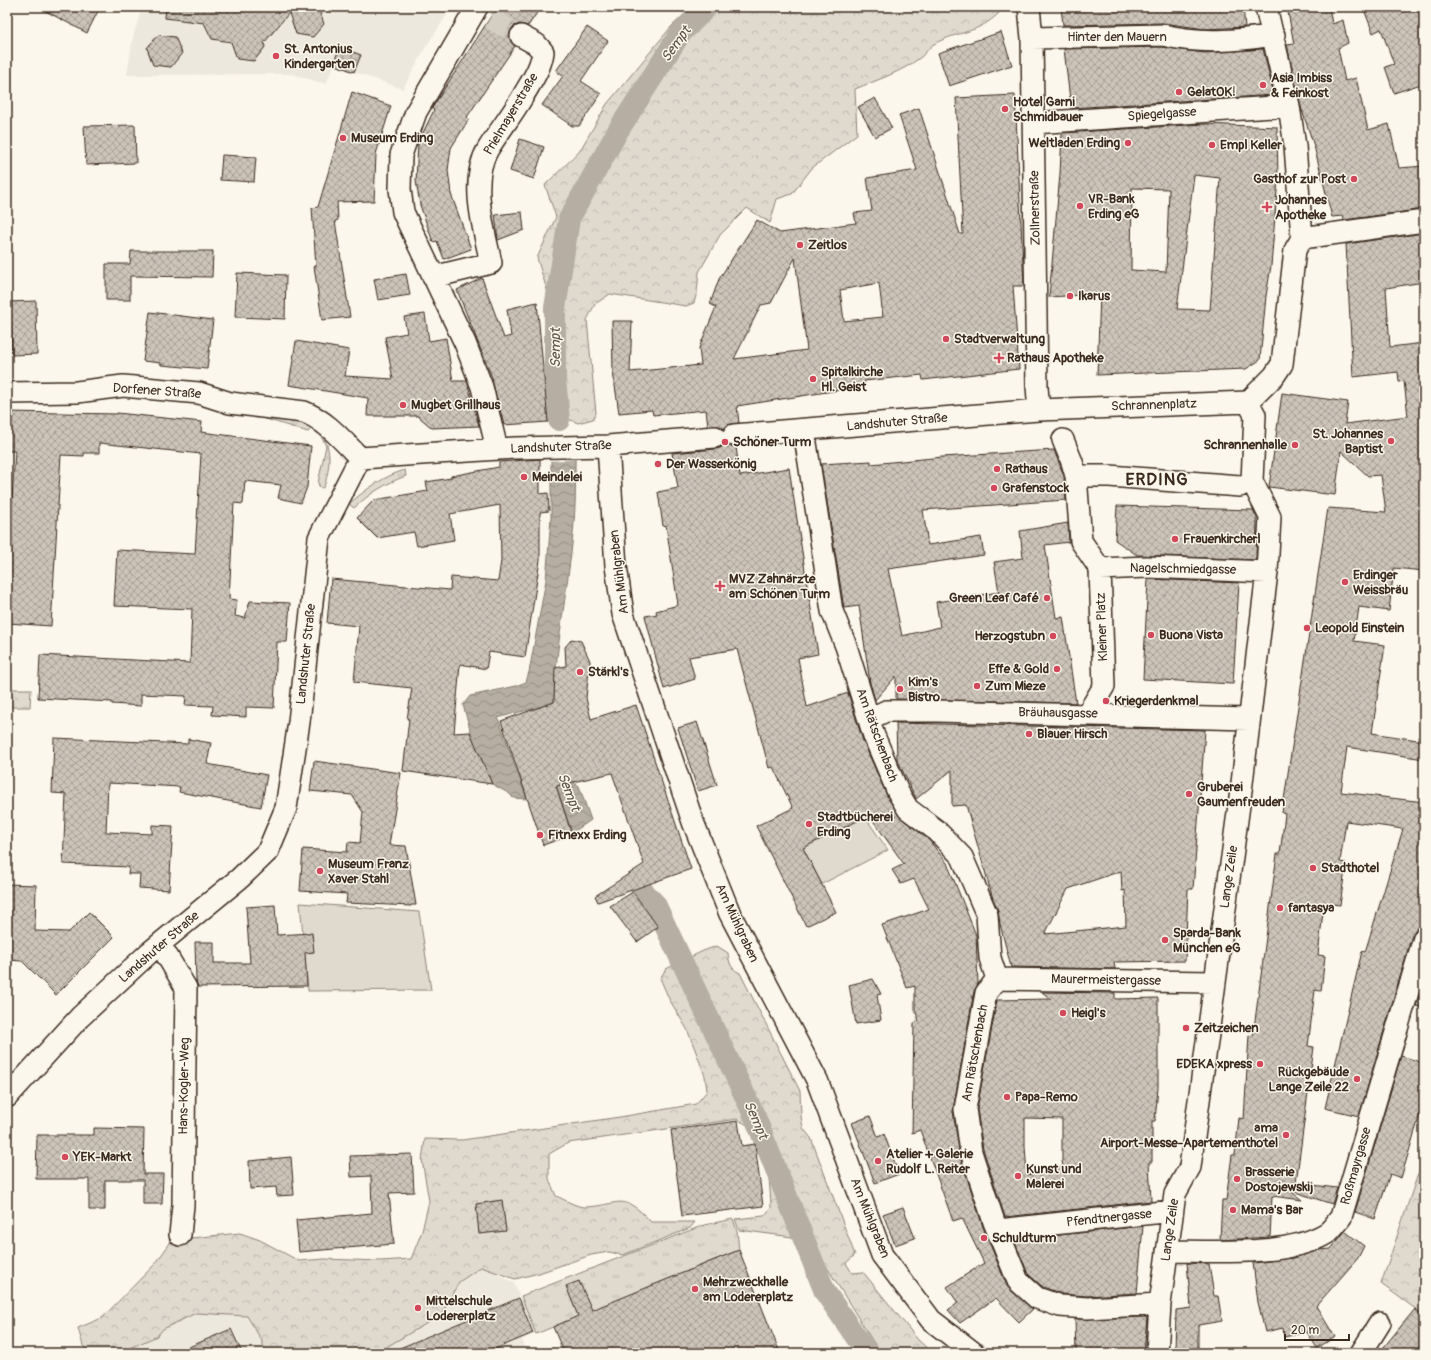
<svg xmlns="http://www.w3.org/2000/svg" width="1431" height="1360" font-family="Pangolin,sans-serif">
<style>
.built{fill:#ede8dd}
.grass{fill:url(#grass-tufts);stroke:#8d8276}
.forest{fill:url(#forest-crowns);stroke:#8d8276}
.garden{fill:#dfd9ce;stroke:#8d8276}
.water{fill:url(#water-waves);stroke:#85796d}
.pier{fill:#fbf7ec}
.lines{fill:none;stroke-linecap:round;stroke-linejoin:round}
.canal{stroke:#b6aea2;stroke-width:22}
.building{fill:url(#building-cross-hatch);stroke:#3b2a1e;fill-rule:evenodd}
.minor-tunnel{stroke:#d5cec3;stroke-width:21;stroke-dasharray:21 10;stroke-linecap:butt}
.minor-casing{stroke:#3b2a1e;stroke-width:24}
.minor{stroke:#fbf7ec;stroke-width:21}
.poi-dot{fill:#d1495b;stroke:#fbf7ec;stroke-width:1.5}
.labels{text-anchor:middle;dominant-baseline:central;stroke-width:3;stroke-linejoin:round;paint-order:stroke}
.street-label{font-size:13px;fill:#3b2a1e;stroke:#fbf7ec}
.poi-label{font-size:13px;font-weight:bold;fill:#3b2a1e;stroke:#fbf7ec;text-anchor:start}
.water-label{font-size:14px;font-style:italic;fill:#605246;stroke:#fbf7ec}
.district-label{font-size:17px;font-weight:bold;letter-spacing:1px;fill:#3b2a1e;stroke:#fbf7ec}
</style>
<defs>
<pattern id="grass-tufts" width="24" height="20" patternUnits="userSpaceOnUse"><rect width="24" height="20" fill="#dfd9ce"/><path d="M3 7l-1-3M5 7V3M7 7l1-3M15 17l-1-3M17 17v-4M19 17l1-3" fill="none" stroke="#c0bab0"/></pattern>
<pattern id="forest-crowns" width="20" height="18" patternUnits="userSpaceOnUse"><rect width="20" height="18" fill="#dfd9ce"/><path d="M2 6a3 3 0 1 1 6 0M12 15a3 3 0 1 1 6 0" fill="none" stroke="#c0bab0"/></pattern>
<pattern id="water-waves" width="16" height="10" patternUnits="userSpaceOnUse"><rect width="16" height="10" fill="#b6aea2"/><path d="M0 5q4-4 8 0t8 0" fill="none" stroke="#958e83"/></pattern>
<pattern id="building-cross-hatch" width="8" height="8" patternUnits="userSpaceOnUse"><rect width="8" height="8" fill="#ccc4b9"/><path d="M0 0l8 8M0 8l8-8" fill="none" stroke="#a79f96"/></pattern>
</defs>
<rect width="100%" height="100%" fill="#fbf7ec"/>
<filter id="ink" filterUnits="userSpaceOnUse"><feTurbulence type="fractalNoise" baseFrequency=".025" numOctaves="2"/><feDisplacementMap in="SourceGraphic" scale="8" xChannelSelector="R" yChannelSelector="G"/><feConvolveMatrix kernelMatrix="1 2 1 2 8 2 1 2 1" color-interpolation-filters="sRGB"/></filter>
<g filter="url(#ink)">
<!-- built -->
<path class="built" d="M142,7H452L426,47L403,89L334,65L326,84L291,74L127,75L133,37Z
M478,1263L514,1283L535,1334L522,1340L527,1353H108L191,1301Z"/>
<!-- grass -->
<path class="grass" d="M269,416L299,420L314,426L308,432L266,419Z
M322,435C333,450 329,471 324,487L322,488L319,486L318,483L326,446L321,436Z
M405,470L406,476C386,483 369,494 354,508L349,504C365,490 384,476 405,470Z
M733,1219L737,1231L739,1250L536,1334L521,1296L704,1225Z"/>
<!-- forest -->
<path class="forest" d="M692,7H999L1000,12C977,35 959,30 934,44C929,47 926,53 921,57C902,72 877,80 855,89L857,134L812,168L792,194L777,199L770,223L747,208L720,235L699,272L697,292L694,303L686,306L610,294L595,304L587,320L596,413L593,419L578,423L568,419L562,338L537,258L556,217L545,185L579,152L607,104L671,27Z
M7,689H31L30,707H7Z
M717,946L728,953C729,963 731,969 740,973L800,1091L801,1116L803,1128L811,1138L855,1255L846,1263L852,1273L863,1272L919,1341L933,1353H880L823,1261L815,1240L739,1230L735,1219L764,1216L771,1208C770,1184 768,1146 750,1127C747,1124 741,1122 737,1119L568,1143L549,1154V1179L556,1196C564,1199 576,1207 585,1207C619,1206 622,1190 651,1222H695L690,1228L623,1255L609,1252L591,1255L539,1273L515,1279L481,1267L459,1282L441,1315L376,1353H266L261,1339L247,1316L196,1313L163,1329L157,1336L130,1348L126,1353H91L83,1346L78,1328L102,1318L156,1263L172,1240L240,1233L260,1240L299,1261L324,1259L381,1261L411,1259L422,1231L429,1201L422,1160L425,1139L462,1140L620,1117L696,1104L707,1091L705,1076L696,1052L687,1029L669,999L660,978L666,969L703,951Z
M1424,1156V1315L1381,1284Z"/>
<!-- garden -->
<path class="garden" d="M865,817L888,850L822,884L803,848Z
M300,903L419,912L431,990L308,991Z"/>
<!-- water -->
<path class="water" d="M557,391C563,401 561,412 565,422C567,427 572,430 574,435C576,445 575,458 575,468C579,547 556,624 554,703C535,709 516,712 498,718L527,799L513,798L510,794L492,784L475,746L463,705L470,696L516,686L526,682L529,672L546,580L551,518V401Z
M548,761L579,786L591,820L572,833Z"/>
<!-- pier -->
<path class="pier" d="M570,426L575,433L577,459L549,461V427Z"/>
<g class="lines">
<!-- canal -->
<path class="canal" d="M559,420L555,379V308L569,219L619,129L680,34L707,7
M641,889L655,904L755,1117L825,1292L867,1353"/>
</g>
<!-- building -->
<path class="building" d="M38,7H100L87,33Z
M166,7H318L324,24L313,37L296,34L289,13L264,43L265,47L254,61L237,59L231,42L212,39L204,23L165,18Z
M497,7H541L528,26L520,24L514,26L511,30L509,37L515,46L467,117L469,119L451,148L448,170L451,194L471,249L444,259L437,241L433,242L420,205L416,181L418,143L434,110L432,108Z
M1061,7H1243L1245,27L1205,29L1163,23L1063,25Z
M1287,7H1329L1332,24L1343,20L1348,43L1338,48L1345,81L1356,78L1368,130L1389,124L1399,168L1424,166V209L1344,220L1343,216L1332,217L1314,146L1301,107L1287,45L1294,44Z
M1377,7H1419L1424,19V83L1394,93L1385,67L1394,64L1381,29L1373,33L1365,12Z
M587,27L608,41L581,81L601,94L579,126H572L542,105L563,76L556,71Z
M1001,32L1012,65L949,86L938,53Z
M158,35L175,37L182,53L171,67L153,65L147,48Z
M340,47L361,55L354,72L333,64Z
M1162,47L1205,53L1263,49L1274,95L1071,108L1064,49Z
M352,92L391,106L376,154L374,201L337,202L338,220L335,221L350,317L322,320L314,266H316L312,208L318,207Z
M1015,95L1024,286H1013L1019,369L923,380L922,375L864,381L865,386L737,406L739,423L728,425L724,429L720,426H708L706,410L653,415L652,410L619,413L613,372L612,321H632L630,372L701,365L699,348L716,307L710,304L719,279L757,220L780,233L856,223L854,213L872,211L867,178L917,170L899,115L919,108L960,234H963L956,98ZM795,258L807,350L734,359L761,305L771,303ZM879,283L883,317L844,321L840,290Z
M875,98L892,128L875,137L858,107Z
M1204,124L1277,127L1278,179L1271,266L1266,296L1260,360L1246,369L1097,375L1100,294L1049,297L1060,174L1062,133ZM1194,175L1220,178L1210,310L1177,309ZM1132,188L1169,189L1166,272L1131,270Z
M135,125L136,163L86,165L84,126Z
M520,139L544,147L534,179L510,171Z
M222,155L256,157L254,182L220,180Z
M522,212L524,230L498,240L495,215Z
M1424,233V282L1386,288L1390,347L1424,343V571L1394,568L1389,611L1359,607L1354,641L1385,645L1372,733L1424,741V759L1347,747L1341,792L1424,802V926L1416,929L1412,935L1359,1116L1325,1108L1362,951L1365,952L1403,829L1346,821L1340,862L1346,863L1340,905L1324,903L1318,955L1325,956L1321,991L1315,990L1308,1046L1314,1047L1296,1183L1337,1188L1332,1204L1289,1190L1302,1200L1272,1196L1270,1237L1220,1240L1222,1200H1226L1232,1155H1235L1239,1118L1244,1119L1249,1035L1253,1036L1277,854H1280L1285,814L1282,813L1328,508L1386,512L1381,475L1368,476L1341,451L1335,495L1269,487L1282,393L1348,402L1345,424L1408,416L1404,381L1399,382L1398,372L1353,377L1346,244Z
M131,251H213L212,277L130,276V300H106V264H130Z
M237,273L286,275L285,319L235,317Z
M406,274L410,295L378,300L374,279Z
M482,278L504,338L511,336L507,309L537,302L548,422L504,425L492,380H493L457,290Z
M36,301L37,354L12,355L11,321H7V302Z
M150,312L213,320L207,369L161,365V363L143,361Z
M425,314L429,341L446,338L453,381H467L479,426L432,428L418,416H367L368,398L289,385L296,341L349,350L345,376L393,379L385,337L407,333L404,317Z
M7,412L117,414V413L202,422L201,432L311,446L307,487L301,503L278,498L281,485L245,481L243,504L234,503L229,599L237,600L235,616L245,618L250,601L290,603L287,642H277L274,708L246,707V717L212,715L213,706L185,705L186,696L141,694V706L112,704V702L38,698L40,655L190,663L192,609L114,606L117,550L195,554L201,454L99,443V453H84V456L61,455L51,626L7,623V580L15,451H7Z
M725,443L729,446L736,447L740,476L789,468L818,654L798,658L807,707L848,693L863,741L888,798L901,818L928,839L947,863L976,935L978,984L974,991L953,1111L960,1156L983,1227L1007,1286L1033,1309L1019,1322L996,1298L960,1323L948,1310L958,1303L947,1287L984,1263L962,1218L953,1221L920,1130L912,1133L914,1023L919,1021L915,1010V986L907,988L882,925L929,909L914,879L901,884L892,870L904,864L869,815L803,848L836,912L806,926L756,826L793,808L773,767L769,768L737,649L689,657L695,679L664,689L645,616L657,614L656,611L678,605L666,525L663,526L658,492L678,488L672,453L716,449L722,447Z
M1054,450L1064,476L1066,500L923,510L928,545L981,537L984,555L888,569L902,636L940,627L936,602L999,592L994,562L1023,558L1020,531L1068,523L1069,542L1045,545L1056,618L1063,617L1076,703L896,699V676L875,700L870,683L859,606L844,608L821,464L871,461V464L943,457Z
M540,459V494L548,493L549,511L540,512V560L525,657L489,652L486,669L460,664L454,733L470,732L492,784L403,771L409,719H407L412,688L354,682L359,626L327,623L331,579L450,590L451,577L498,581L501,561L500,505L450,514L454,540L417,546L414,532L377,538L357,518L374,500L428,491L426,482L451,478V476L499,467V462Z
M1117,506L1253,510L1257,518L1256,560L1137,555L1115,540Z
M1148,579L1239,583L1233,684L1143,679Z
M572,639L581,641L590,661L586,698L591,719L636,705L691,869L598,902L595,896L644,864L612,773L556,786L572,835L543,845L501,721L554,702L555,668L566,666L565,647Z
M697,722L717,785L698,791L678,728Z
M896,723L1205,730L1193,889H1188L1185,961L1114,962L1115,969L1011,967L1000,924L998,910L993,899L966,805L952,806V770L916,799L897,759ZM1121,871L1122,891L1125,890L1126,926L1045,934L1068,889Z
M54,738L188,744V739L211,743L207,764L267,775L261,807L179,792L180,787L108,783L106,832L152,834V825L173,826L169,890L139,888L140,874H128L129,867L63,864L66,794L52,793Z
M314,761L401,773L389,845L406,846L416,905H411V906L346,903L347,894L300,891L303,849L347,852L348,842L360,843L363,812L352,795L310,791Z
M7,884L36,885L35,931L69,932L89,912L114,937L56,995L22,961L7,960Z
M633,892L658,927L637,942L610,906Z
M275,905L277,935L312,933L314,952L305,953L307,986L198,987L196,981L195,942H214V963H250L246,907Z
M873,979L881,994L877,995L881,1020L856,1024L849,985Z
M1424,980V1008L1416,1006Z
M1042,992L1115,993V999L1158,998V1088L1155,1121H1152V1162H1149L1151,1201L1005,1217L983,1149L977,1109L997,1000L1051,999ZM1025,1118L1062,1119V1161L1063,1166L1062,1167L1027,1175L1025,1146Z
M1401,1056L1424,1063V1101L1401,1178L1390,1174L1375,1219L1355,1212Z
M870,1116L878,1137L884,1134L899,1174L875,1183L852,1123Z
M738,1121L742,1146L755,1144L763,1206L682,1216L671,1130Z
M94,1128L144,1129L143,1174H163L162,1204H143V1180H105V1210H89V1179H36L37,1135H94Z
M412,1154L414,1192L389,1193L394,1244L299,1252L296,1220L372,1213L371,1176L351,1177L350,1156Z
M291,1157L294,1195L277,1196L276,1187L250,1189L249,1161Z
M502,1200L506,1231L479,1234L476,1204Z
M903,1207L915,1238L895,1245L883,1214Z
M1143,1226L1137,1293L1087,1296L1062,1294L1043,1287L1028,1274L1014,1240Z
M1345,1231L1364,1246L1358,1258L1316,1306L1335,1337L1317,1348L1307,1332L1284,1337L1283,1328L1265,1332L1258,1302L1253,1263L1294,1258L1319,1250L1331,1249Z
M739,1250L780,1353H564L553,1327L578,1316L566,1286L579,1281L592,1310Z
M1187,1263L1209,1264L1214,1296H1218L1222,1321L1198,1325V1353H1175L1176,1310L1191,1308Z
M519,1298L533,1333L519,1339L486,1353H388Z
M1415,1309L1424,1317V1353H1379Z
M1147,1317L1144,1353H1076L1075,1319Z
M231,1329L242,1353H175Z"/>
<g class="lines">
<!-- minor-tunnel -->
<path class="minor-tunnel" d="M490,18L521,36"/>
<!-- minor casing -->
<g class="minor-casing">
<path id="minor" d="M477,7L416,112L401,155L400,189L403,212L465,343L482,387L497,449
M1029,7L1032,38L1037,387L1039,410
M1032,38L1163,35C1200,44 1237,41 1274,35
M1034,123L1289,106
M1302,238L1424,221
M433,277L491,263C484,230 469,180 488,149C499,131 512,115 523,96C531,82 541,68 543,52L536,44L521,36
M7,393L77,392L123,386L199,393L230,403L304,412C327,421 343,441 360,458
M1248,402L1274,376L1282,364L1295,250L1302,238L1295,146L1289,106L1266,7
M804,430L832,611L846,646L874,736L898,792L908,809L936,830L962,857L987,915L990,958L997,979
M734,435L1039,410L1248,402
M1063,440L1072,462L1076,476L1081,541L1100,569L1104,686L1088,713
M608,446L616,566L623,614L693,822L730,914L817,1080L882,1255L931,1320L974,1353
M360,458L515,448L608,446L715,437
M1076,476H1109L1240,486
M1100,569L1147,567L1267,572
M869,719L886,711H936L1249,719
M160,944L186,988L183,1205L180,1235
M997,979L986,993L965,1109L971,1152L994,1222L1018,1281L1037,1298L1060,1306L1087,1308L1160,1304
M997,979L1215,982
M7,1097L80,1017L150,952L240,878L268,851L286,808L299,722L319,538L360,458
M998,1230L1172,1211
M1167,1251C1211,1251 1289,1257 1327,1233C1332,1229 1337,1222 1341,1217L1424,938
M1157,1353L1160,1304L1175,1194L1190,1167L1242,783L1267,572L1270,517L1252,481L1255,415L1248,402
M1361,1353L1380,1323"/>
</g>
<!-- minor -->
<use href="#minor" class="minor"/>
</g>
</g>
<!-- markers -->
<g class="poi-dot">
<circle cx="276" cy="56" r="4"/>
<circle cx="1263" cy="85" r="4"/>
<circle cx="1179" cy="92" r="4"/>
<circle cx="1005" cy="109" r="4"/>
<circle cx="343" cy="138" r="4"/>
<circle cx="1128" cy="143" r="4"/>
<circle cx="1212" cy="145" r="4"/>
<circle cx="1354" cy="179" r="4"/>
<circle cx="1080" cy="206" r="4"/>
<path d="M1265 201h4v4h4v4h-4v4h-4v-4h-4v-4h4z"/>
<circle cx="800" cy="245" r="4"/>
<circle cx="1070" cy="296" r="4"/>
<circle cx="946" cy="339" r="4"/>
<path d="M997 352h4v4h4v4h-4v4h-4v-4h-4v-4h4z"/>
<circle cx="813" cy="379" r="4"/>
<circle cx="403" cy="405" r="4"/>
<circle cx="1391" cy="441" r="4"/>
<circle cx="725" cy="442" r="4"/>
<circle cx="1295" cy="445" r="4"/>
<circle cx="658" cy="464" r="4"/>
<circle cx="997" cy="469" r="4"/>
<circle cx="524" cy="477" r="4"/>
<circle cx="994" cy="488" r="4"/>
<circle cx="1175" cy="539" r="4"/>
<circle cx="1345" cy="582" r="4"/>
<path d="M718 580h4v4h4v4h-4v4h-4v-4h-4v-4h4z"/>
<circle cx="1047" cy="598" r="4"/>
<circle cx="1307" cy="628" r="4"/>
<circle cx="1151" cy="635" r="4"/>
<circle cx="1053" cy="636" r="4"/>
<circle cx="1057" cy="669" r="4"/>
<circle cx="580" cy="672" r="4"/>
<circle cx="977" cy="686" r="4"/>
<circle cx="900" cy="689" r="4"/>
<circle cx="1106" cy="701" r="4"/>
<circle cx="1029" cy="734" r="4"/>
<circle cx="1189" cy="794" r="4"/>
<circle cx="809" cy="824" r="4"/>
<circle cx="540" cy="835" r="4"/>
<circle cx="1313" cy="868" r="4"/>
<circle cx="320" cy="871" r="4"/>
<circle cx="1280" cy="908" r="4"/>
<circle cx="1165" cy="940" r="4"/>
<circle cx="1063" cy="1013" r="4"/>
<circle cx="1186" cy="1028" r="4"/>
<circle cx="1260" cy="1064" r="4"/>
<circle cx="1357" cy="1079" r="4"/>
<circle cx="1007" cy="1097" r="4"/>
<circle cx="1286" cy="1135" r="4"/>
<circle cx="65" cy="1157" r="4"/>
<circle cx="878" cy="1161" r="4"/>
<circle cx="1018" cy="1176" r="4"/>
<circle cx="1237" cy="1179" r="4"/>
<circle cx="1233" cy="1210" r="4"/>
<circle cx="984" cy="1238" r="4"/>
<circle cx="695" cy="1289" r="4"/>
<circle cx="418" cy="1308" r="4"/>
</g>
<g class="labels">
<!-- street labels -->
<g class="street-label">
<text x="1117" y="37">Hinter den Mauern</text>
<text transform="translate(511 114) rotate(-59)">Prielmayerstraße</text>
<text transform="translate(1162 114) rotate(-4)">Spiegelgasse</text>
<text transform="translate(1035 208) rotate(-91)">Zollnerstraße</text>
<text transform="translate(157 391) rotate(4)">Dorfener Straße</text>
<text transform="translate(1154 405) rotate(-2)">Schrannenplatz</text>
<text transform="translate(897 422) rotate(-5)">Landshuter Straße</text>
<text transform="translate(561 447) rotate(-2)">Landshuter Straße</text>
<text transform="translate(1183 569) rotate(1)">Nagelschmiedgasse</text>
<text transform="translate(619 572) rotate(-97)">Am Mühlgraben</text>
<text transform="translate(1102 627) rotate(-92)">Kleiner Platz</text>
<text transform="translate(306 654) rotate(-84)">Landshuter Straße</text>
<text transform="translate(1058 713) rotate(1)">Bräuhausgasse</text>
<text transform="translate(877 735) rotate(70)">Am Rätschenbach</text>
<text transform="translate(1229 877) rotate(-82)">Lange Zeile</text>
<text transform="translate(737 923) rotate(65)">Am Mühlgraben</text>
<text transform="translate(159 947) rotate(-41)">Landshuter Straße</text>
<text transform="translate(1106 980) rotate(1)">Maurermeistergasse</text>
<text transform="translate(975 1053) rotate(-80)">Am Rätschenbach</text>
<text transform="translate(184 1086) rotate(-89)">Hans-Kogler-Weg</text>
<text transform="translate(1356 1166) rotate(-74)">Roßmayrgasse</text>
<text transform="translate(870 1218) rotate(68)">Am Mühlgraben</text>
<text transform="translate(1109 1218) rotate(-6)">Pfendtnergasse</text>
<text transform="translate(1170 1230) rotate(-82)">Lange Zeile</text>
</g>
<!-- poi labels -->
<g class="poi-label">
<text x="284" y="49">St. Antonius<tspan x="284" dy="15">Kindergarten</tspan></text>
<text x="1271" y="78">Asia Imbiss<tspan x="1271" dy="15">&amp; Feinkost</tspan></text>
<text x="1187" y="92">GelatOK!</text>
<text x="1013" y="102">Hotel Garni<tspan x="1013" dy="15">Schmidbauer</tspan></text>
<text x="351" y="138">Museum Erding</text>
<text x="1120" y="143" text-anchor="end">Weltladen Erding</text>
<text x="1220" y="145">Empl Keller</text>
<text x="1346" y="179" text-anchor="end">Gasthof zur Post</text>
<text x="1088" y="199">VR-Bank<tspan x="1088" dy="15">Erding eG</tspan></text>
<text x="1275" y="200">Johannes<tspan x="1275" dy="15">Apotheke</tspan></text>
<text x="808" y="245">Zeitlos</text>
<text x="1078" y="296">Ikarus</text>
<text x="954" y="339">Stadtverwaltung</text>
<text x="1007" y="358">Rathaus Apotheke</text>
<text x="821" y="372">Spitalkirche<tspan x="821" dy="15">Hl. Geist</tspan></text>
<text x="411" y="405">Mugbet Grillhaus</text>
<text x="1383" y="434" text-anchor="end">St. Johannes<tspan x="1383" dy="15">Baptist</tspan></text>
<text x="733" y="442">Schöner Turm</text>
<text x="1287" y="445" text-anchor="end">Schrannenhalle</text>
<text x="666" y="464">Der Wasserkönig</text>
<text x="1005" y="469">Rathaus</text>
<text x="532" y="477">Meindelei</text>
<text x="1002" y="488">Grafenstock</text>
<text x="1183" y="539">Frauenkircherl</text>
<text x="1353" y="575">Erdinger<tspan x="1353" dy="15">Weissbräu</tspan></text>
<text x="729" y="579">MVZ Zahnärzte<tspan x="729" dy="15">am Schönen Turm</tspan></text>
<text x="1039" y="598" text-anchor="end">Green Leaf Café</text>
<text x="1315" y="628">Leopold Einstein</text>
<text x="1159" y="635">Buona Vista</text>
<text x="1045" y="636" text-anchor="end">Herzogstubn</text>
<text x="1049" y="669" text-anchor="end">Effe &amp; Gold</text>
<text x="588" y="672">Stärkl's</text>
<text x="908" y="682">Kim's<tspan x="908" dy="15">Bistro</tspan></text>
<text x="985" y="686">Zum Mieze</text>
<text x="1114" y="701">Kriegerdenkmal</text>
<text x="1037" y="734">Blauer Hirsch</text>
<text x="1197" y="787">Gruberei<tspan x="1197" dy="15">Gaumenfreuden</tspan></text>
<text x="817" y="817">Stadtbücherei<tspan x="817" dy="15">Erding</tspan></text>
<text x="548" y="835">Fitnexx Erding</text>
<text x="328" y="864">Museum Franz<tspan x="328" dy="15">Xaver Stahl</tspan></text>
<text x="1321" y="868">Stadthotel</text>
<text x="1288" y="908">fantasya</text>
<text x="1173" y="933">Sparda-Bank<tspan x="1173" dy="15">München eG</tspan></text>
<text x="1071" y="1013">Heigl's</text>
<text x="1194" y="1028">Zeitzeichen</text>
<text x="1252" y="1064" text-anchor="end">EDEKA xpress</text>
<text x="1349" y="1072" text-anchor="end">Rückgebäude<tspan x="1349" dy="15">Lange Zeile 22</tspan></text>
<text x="1015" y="1097">Papa-Remo</text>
<text x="1278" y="1128" text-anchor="end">ama<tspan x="1278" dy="15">Airport-Messe-Apartementhotel</tspan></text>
<text x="886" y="1154">Atelier + Galerie<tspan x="886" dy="15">Rudolf L. Reiter</tspan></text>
<text x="73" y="1157">YEK-Markt</text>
<text x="1026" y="1169">Kunst und<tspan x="1026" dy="15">Malerei</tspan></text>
<text x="1245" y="1172">Brasserie<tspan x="1245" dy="15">Dostojewskij</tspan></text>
<text x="1241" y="1210">Mama's Bar</text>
<text x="992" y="1238">Schuldturm</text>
<text x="703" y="1282">Mehrzweckhalle<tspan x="703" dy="15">am Lodererplatz</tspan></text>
<text x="426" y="1301">Mittelschule<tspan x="426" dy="15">Lodererplatz</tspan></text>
</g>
<!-- water labels -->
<g class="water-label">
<text transform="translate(676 44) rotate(-54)">Sempt</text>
<text transform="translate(555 348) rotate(-90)">Sempt</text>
<text transform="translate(569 792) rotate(69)">Sempt</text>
<text transform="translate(756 1120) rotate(67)">Sempt</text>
</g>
<!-- district labels -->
<g class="district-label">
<text x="1157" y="479">ERDING</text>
</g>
</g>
<!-- margin -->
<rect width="1431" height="1360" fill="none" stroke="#fbf7ec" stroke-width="24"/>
<rect x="12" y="12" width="1407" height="1336" fill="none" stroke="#3b2a1e" stroke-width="1.5" filter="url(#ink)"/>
<!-- scale -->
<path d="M1285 1334v6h64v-6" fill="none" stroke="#3b2a1e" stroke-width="2"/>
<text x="1291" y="1334" font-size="12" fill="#3b2a1e" stroke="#fbf7ec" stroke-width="3" paint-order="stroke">20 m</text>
</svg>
